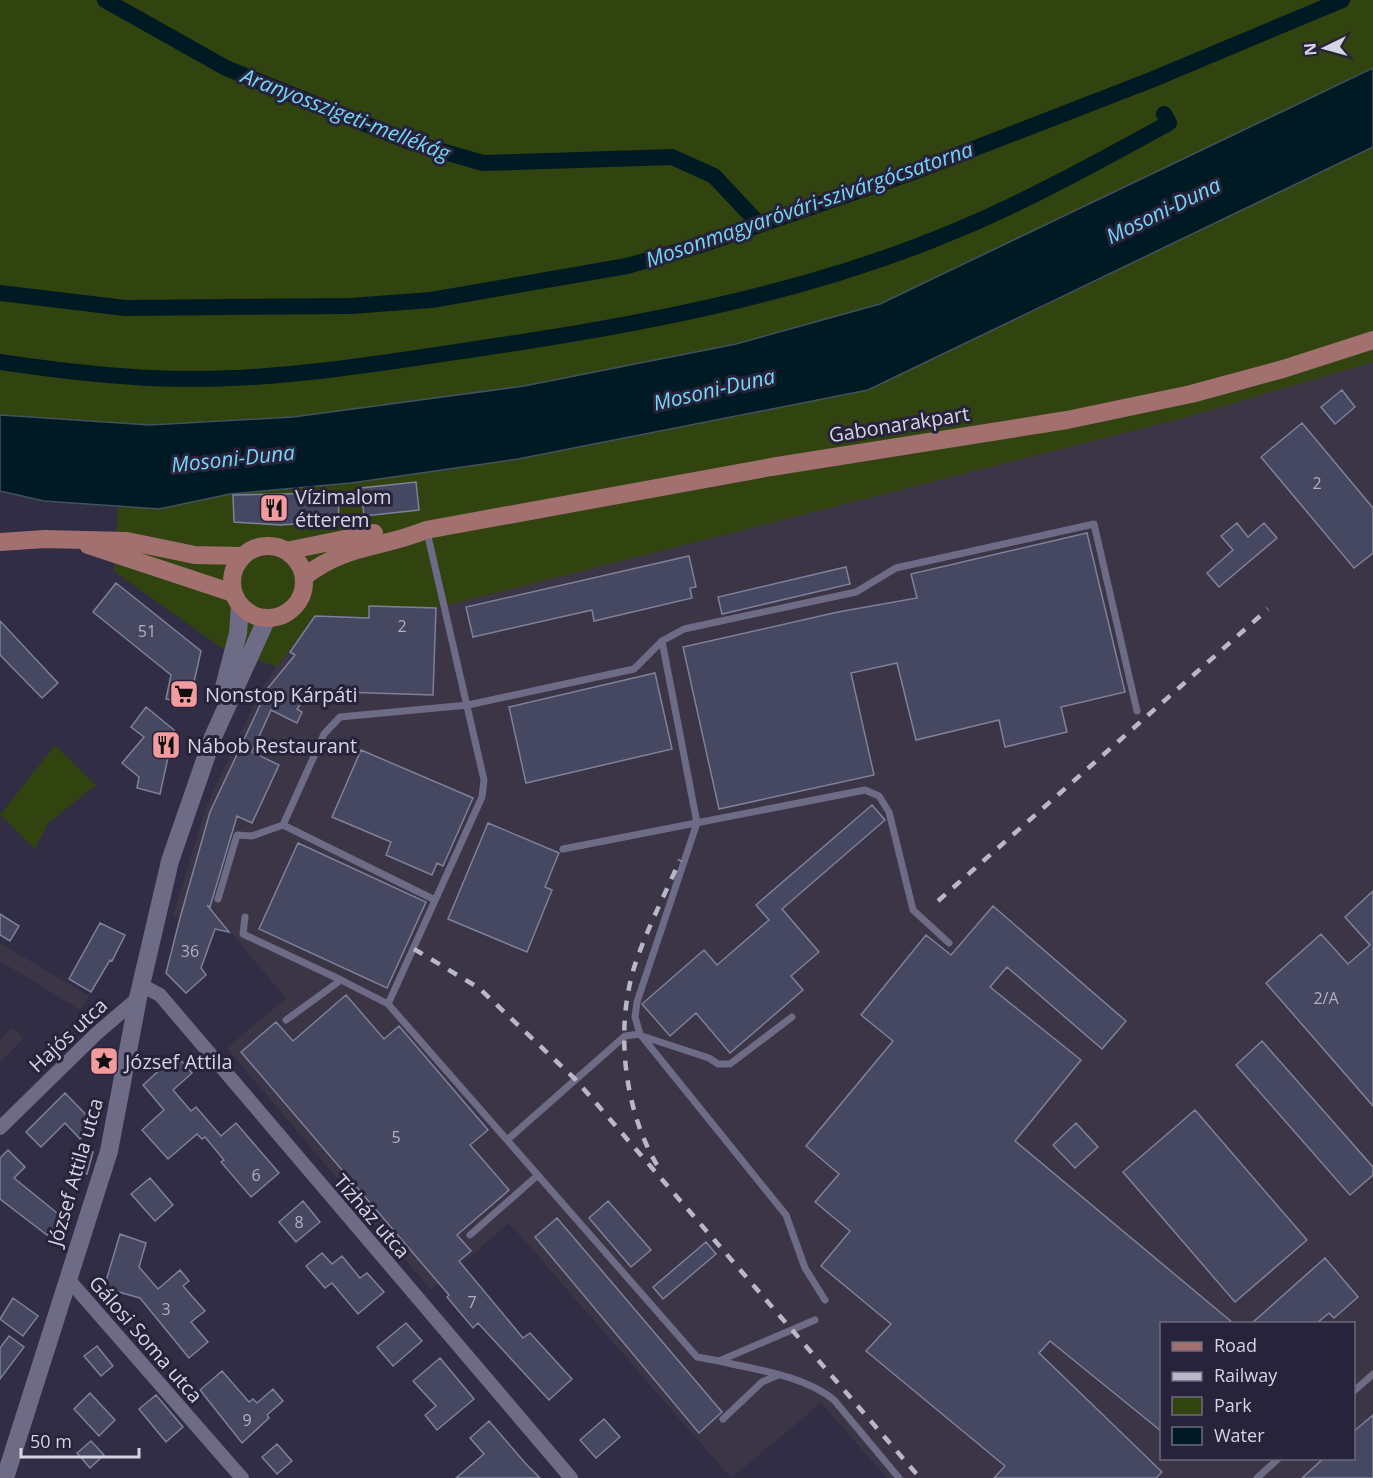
<svg xmlns="http://www.w3.org/2000/svg" width="1373" height="1478" font-family="'Open Sans',sans-serif">
<style>
.industrial{fill:#3b3546;fill-rule:evenodd}
.green{fill:#31440f}
.water{fill:#001a24;stroke:#40525d;stroke-width:1.5}
.lines{fill:none;stroke-linecap:round;stroke-linejoin:round}
.canal{stroke:#001a24;stroke-width:16}
.building{fill:#464760;stroke:#7e809c;stroke-width:1.5}
.lane{stroke:#6e6b86;stroke-width:7}
.street{stroke:#6e6b86;stroke-width:14}
.secondary{stroke:#6e6b86;stroke-width:18}
.primary{stroke:#a2706f;stroke-width:18}
.rail{stroke:#b9b8c9;stroke-width:4.5;stroke-dasharray:10 10;stroke-linecap:butt}
.labels{text-anchor:middle;dominant-baseline:central;stroke-width:6;stroke-linejoin:round;paint-order:stroke}
.number-label{font-size:16px;fill:#b1b1c2}
.street-label{font-size:20px;fill:#d5d4e3;stroke:#27233a}
.poi-label{font-size:20px;fill:#d5d4e3;stroke:#27233a;text-anchor:start}
.water-label{font-size:21px;font-style:italic;fill:#76d5f9;stroke:#27233a}
</style>
<rect width="100%" height="100%" fill="#302d45"/>
<!-- industrial -->
<path class="industrial" d="M1373,362V1478H887L821,1403L731,1478L509,1223L431,1290L227,1048L286,998L232,934L173,916L207,804L264,684L315,615L367,617L368,606L436,608L456,603L1187,417ZM1162,1324H1354V1458H1162Z
M0,943L89,996L80,1010L0,961Z
M12,1027L24,1038L0,1063V1039Z"/>
<!-- green -->
<path class="green" d="M0,0H1373V68L880,304L736,344L524,386L293,417L150,425L13,418L0,415Z
M1373,147V362L1187,417L456,603L436,608L369,606L368,617L315,615L277,667L220,647L114,571L118,506L159,509L230,494L351,483L518,459L868,390Z
M55,745L96,785L48,823L35,849L0,815Z"/>
<!-- water -->
<path class="water" d="M1373,68V147L868,390L518,459L351,483L230,494L159,509L44,501L0,491V415L150,425L293,417L524,386L736,344L880,304Z"/>
<g class="lines">
<!-- canal -->
<path class="canal" d="M105,0L226,68L410,142L483,163L672,157L714,176L760,225
M0,293L125,308L351,306L431,300L627,266L704,244L911,173L1151,80L1342,0
M0,362C66,372 133,380 200,379C303,378 407,359 509,344C661,321 820,289 962,228C1033,198 1101,160 1169,123L1164,114"/>
</g>
<!-- building -->
<path class="building" d="M1342,390L1355,407L1335,424L1321,407Z
M1302,423L1373,508V553L1354,568L1261,457Z
M416,482L419,510L364,516L361,488Z
M338,493L339,521L280,525L234,522L233,495Z
M1237,523L1248,537L1264,523L1277,538L1219,587L1207,573L1233,550L1221,536Z
M1087,533L1125,692L1061,707L1067,732L1005,747L999,720L916,740L897,663L851,673L874,775L719,809L683,647L838,612L917,598L911,574Z
M689,556L696,587L690,588L692,598L594,621L592,610L473,637L466,607Z
M846,567L850,584L722,614L718,597Z
M116,583L201,651L189,704L166,699L171,675L93,612Z
M369,606L436,608L433,695L311,691L297,709L302,712L297,723L271,710L252,752L279,765L252,823L237,816L210,907L207,905L229,932L215,929L201,968L206,975L186,993L166,973L180,918L210,812L268,688L295,655L290,652L315,616L369,618Z
M0,621L58,683L42,698L0,655Z
M655,673L672,749L526,783L509,707Z
M146,707L174,730L160,794L137,788L139,777L122,763L144,737L131,727Z
M361,750L473,798L443,866L437,863L432,875L386,855L391,842L332,817Z
M872,805L885,820L782,909L819,952L791,976L803,990L730,1053L696,1013L670,1036L642,1004L704,950L717,965L769,920L756,905Z
M488,823L559,853L545,887L552,890L527,952L448,919Z
M298,843L426,902L387,988L259,929Z
M1373,891V1106L1266,983L1321,934L1348,964L1370,945L1345,917Z
M993,906L1126,1021L1102,1049L1007,967L990,987L1081,1060L1015,1141L1233,1323H1161V1431L1050,1341L1039,1353L1162,1472L1156,1478H994L1005,1466L866,1351L891,1324L821,1266L850,1231L815,1202L839,1174L806,1146L893,1041L861,1015L926,935L951,955Z
M0,914L19,926L10,941L0,935Z
M100,923L125,935L112,961L110,960L91,992L69,979Z
M346,995L384,1039L399,1026L488,1130L470,1145L509,1190L457,1235L471,1251L459,1261L523,1338L530,1333L572,1379L549,1400L478,1323L473,1328L447,1297L449,1295L241,1052L276,1022L293,1041Z
M1262,1041L1373,1167V1175L1350,1195L1236,1065Z
M176,1055L192,1073L173,1090L191,1111L196,1107L221,1136L236,1123L279,1173L251,1197L221,1162L224,1160L205,1137L202,1139L197,1134L168,1159L142,1130L164,1110L143,1085Z
M65,1093L95,1124L80,1139L65,1123L41,1147L26,1132Z
M1195,1110L1307,1240L1235,1302L1123,1172Z
M1076,1123L1098,1147L1075,1168L1053,1145Z
M81,1148L93,1152L87,1174L75,1170Z
M8,1150L25,1167L14,1178L62,1217L47,1235L0,1199V1158Z
M150,1178L173,1205L155,1221L131,1194Z
M303,1201L320,1222L296,1242L279,1222Z
M608,1201L651,1250L631,1267L589,1218Z
M557,1218L722,1412L699,1433L535,1237Z
M120,1234L146,1243L139,1267L158,1289L180,1270L189,1281L183,1286L205,1311L191,1322L208,1342L189,1358L140,1298L104,1288Z
M706,1242L716,1254L663,1299L653,1287Z
M322,1253L332,1264L342,1256L360,1278L367,1273L384,1292L358,1314L332,1283L325,1288L306,1266Z
M1325,1258L1358,1297L1334,1318L1329,1313L1317,1323H1252Z
M13,1298L38,1316L23,1336L0,1319Z
M406,1323L422,1341L393,1366L377,1347Z
M9,1336L24,1347L0,1379V1348Z
M97,1346L113,1366L101,1376L84,1356Z
M440,1358L474,1399L437,1430L425,1415L436,1406L413,1381Z
M222,1371L249,1402L253,1399L257,1403L273,1389L283,1401L267,1415L269,1418L242,1443L200,1390Z
M90,1393L115,1420L99,1436L74,1409Z
M156,1395L183,1427L166,1442L139,1409Z
M1373,1415V1478H1302L1324,1458H1353V1432Z
M604,1419L620,1437L596,1458L580,1440Z
M489,1421L526,1464L540,1478H456L484,1454L470,1438Z
M91,1441L104,1455L90,1468L77,1453Z
M277,1444L292,1461L277,1474L262,1457Z"/>
<g class="lines">
<!-- lane -->
<path class="lane" d="M563,849L865,790L879,796L889,812L913,910L949,943
M218,899L237,835L252,836L283,825
M435,900L283,825L324,734L340,717L468,705L634,669L662,641L684,629L856,592L896,568L1094,524L1137,711
M245,917L243,934L341,980
M388,1004L482,797L484,780L427,532
M286,1020L341,980L388,1004L697,1357L719,1361L815,1320
M640,1034L786,1215L805,1268L825,1300
M645,1037L709,1058L718,1064H730L792,1017
M507,1140L625,1036L640,1034L635,1017L637,1002L697,823L662,641
M470,1235L538,1175
M719,1361C756,1370 803,1375 834,1400L899,1478
M1354,1391L1373,1374
M723,1419L762,1382L778,1375
M1257,1478L1279,1458"/>
<!-- street -->
<path class="street" d="M141,985L160,995L571,1478
M0,1128L96,1034L138,998
M68,1279L242,1478"/>
<!-- secondary -->
<path class="secondary" d="M223,691L238,633L240,606
M5,1478L109,1151L138,998L170,861L213,737L267,618"/>
<!-- primary -->
<path class="primary" d="M0,542L45,539L127,541L195,555L242,556
M88,545L233,593
M232 582a36 36 0 1 1 72 0a36 36 0 1 1-72 0Z
M286,551L374,533
M304,577C346,544 380,549 426,530L771,467L1067,420L1191,394L1283,369L1373,340"/>
<!-- rail -->
<path class="rail" d="M938,901L1268,609
M414,949L479,988L576,1080L920,1478
M657,1165C622,1106 614,1020 638,956C650,923 666,892 680,860"/>
</g>
<!-- icons -->
<defs>
<g id="restaurant-square" transform="scale(1.5)"><rect x="-9" y="-9" width="18" height="18" rx="4" fill="#f49b9f" stroke="#27233a"/><path d="M-5-6h1v4h1v-4h1v4h1v-4h1v5L-1.5 .5V6h-2V.5L-5-1ZM5-6V6H3V1.5H1.5Q1.5-4 5-6Z" fill="#111"/></g>
<g id="supermarket-square" transform="scale(1.5)"><rect x="-9" y="-9" width="18" height="18" rx="4" fill="#f49b9f" stroke="#27233a"/><path d="M-6-5.5h2.5l.6 2H6L4.5 2H-2.5L-4.4-4H-6ZM-1.5 3.2a1.3 1.3 0 1 0 .1 0ZM3 3.2a1.3 1.3 0 1 0 .1 0Z" fill="#111"/></g>
<g id="sight-square" transform="scale(1.5)"><rect x="-9" y="-9" width="18" height="18" rx="4" fill="#f49b9f" stroke="#27233a"/><path d="M0-6L1.8-2.2L6-1.7L2.9 1.2L3.7 5.4L0 3.3L-3.7 5.4L-2.9 1.2L-6-1.7L-1.8-2.2Z" fill="#111"/></g>
</defs>
<g fill-rule="evenodd">
<use href="#restaurant-square" x="274" y="508"/>
<use href="#supermarket-square" x="184" y="694"/>
<use href="#restaurant-square" x="166" y="745"/>
<use href="#sight-square" x="104" y="1061"/>
</g>
<g class="labels">
<!-- number labels -->
<g class="number-label">
<text x="1317" y="483">2</text>
<text x="402" y="626">2</text>
<text x="147" y="631">51</text>
<text x="190" y="951">36</text>
<text x="1326" y="998">2/A</text>
<text x="396" y="1137">5</text>
<text x="256" y="1175">6</text>
<text x="299" y="1222">8</text>
<text x="472" y="1302">7</text>
<text x="166" y="1309">3</text>
<text x="247" y="1420">9</text>
</g>
<!-- street labels -->
<g class="street-label">
<text transform="translate(899 424) rotate(-9)">Gabonarakpart</text>
<text transform="translate(68 1035) rotate(-43)">Hajós utca</text>
<text transform="translate(75 1172) rotate(-74)">József Attila utca</text>
<text transform="translate(372 1216) rotate(49)">Tízház utca</text>
<text transform="translate(146 1339) rotate(49)">Gálosi Soma utca</text>
</g>
<!-- poi labels -->
<g class="poi-label">
<text x="295" y="496">Vízimalom<tspan x="295" dy="23">étterem</tspan></text>
<text x="205" y="694">Nonstop Kárpáti</text>
<text x="187" y="745">Nábob Restaurant</text>
<text x="125" y="1061">József Attila</text>
</g>
<!-- water labels -->
<g class="water-label">
<text transform="translate(346 114) rotate(21)">Aranyosszigeti-mellékág</text>
<text transform="translate(809 204) rotate(-19)">Mosonmagyaróvári-szivárgócsatorna</text>
<text transform="translate(1163 210) rotate(-26)">Mosoni-Duna</text>
<text transform="translate(714 389) rotate(-13)">Mosoni-Duna</text>
<text transform="translate(233 458) rotate(-6)">Mosoni-Duna</text>
</g>
</g>
<!-- legend -->
<rect x="1160" y="1322" width="195" height="138" fill="#27233a" stroke="#6d6a7e" stroke-width="1.5"/>
<rect x="1172" y="1342" width="30" height="9" fill="#a2706f" stroke="#6d6a7e" stroke-width="1.5"/>
<text x="1214" y="1352" font-size="18" fill="#d5d4e3">Road</text>
<rect x="1172" y="1372" width="30" height="9" fill="#b9b8c9" stroke="#6d6a7e" stroke-width="1.5"/>
<text x="1214" y="1382" font-size="18" fill="#d5d4e3">Railway</text>
<rect x="1172" y="1397" width="30" height="18" fill="#31440f" stroke="#6d6a7e" stroke-width="1.5"/>
<text x="1214" y="1412" font-size="18" fill="#d5d4e3">Park</text>
<rect x="1172" y="1427" width="30" height="18" fill="#001a24" stroke="#6d6a7e" stroke-width="1.5"/>
<text x="1214" y="1442" font-size="18" fill="#d5d4e3">Water</text>
<!-- north arrow -->
<g transform="translate(1325 48) rotate(265)" stroke="#27233a" stroke-width="4.5" paint-order="stroke">
<path d="M0-4.5L10 22L0 15L-10 22Z" fill="#d5d4e3"/>
<text y="-9" font-size="16" font-weight="bold" text-anchor="middle" fill="#d5d4e3">N</text>
</g>
<!-- scale -->
<path d="M21 1448v9h118v-9" fill="none" stroke="#d5d4e3" stroke-width="3"/>
<text x="30" y="1448" font-size="18" fill="#d5d4e3" stroke="#27233a" stroke-width="4.5" paint-order="stroke">50 m</text>
</svg>
